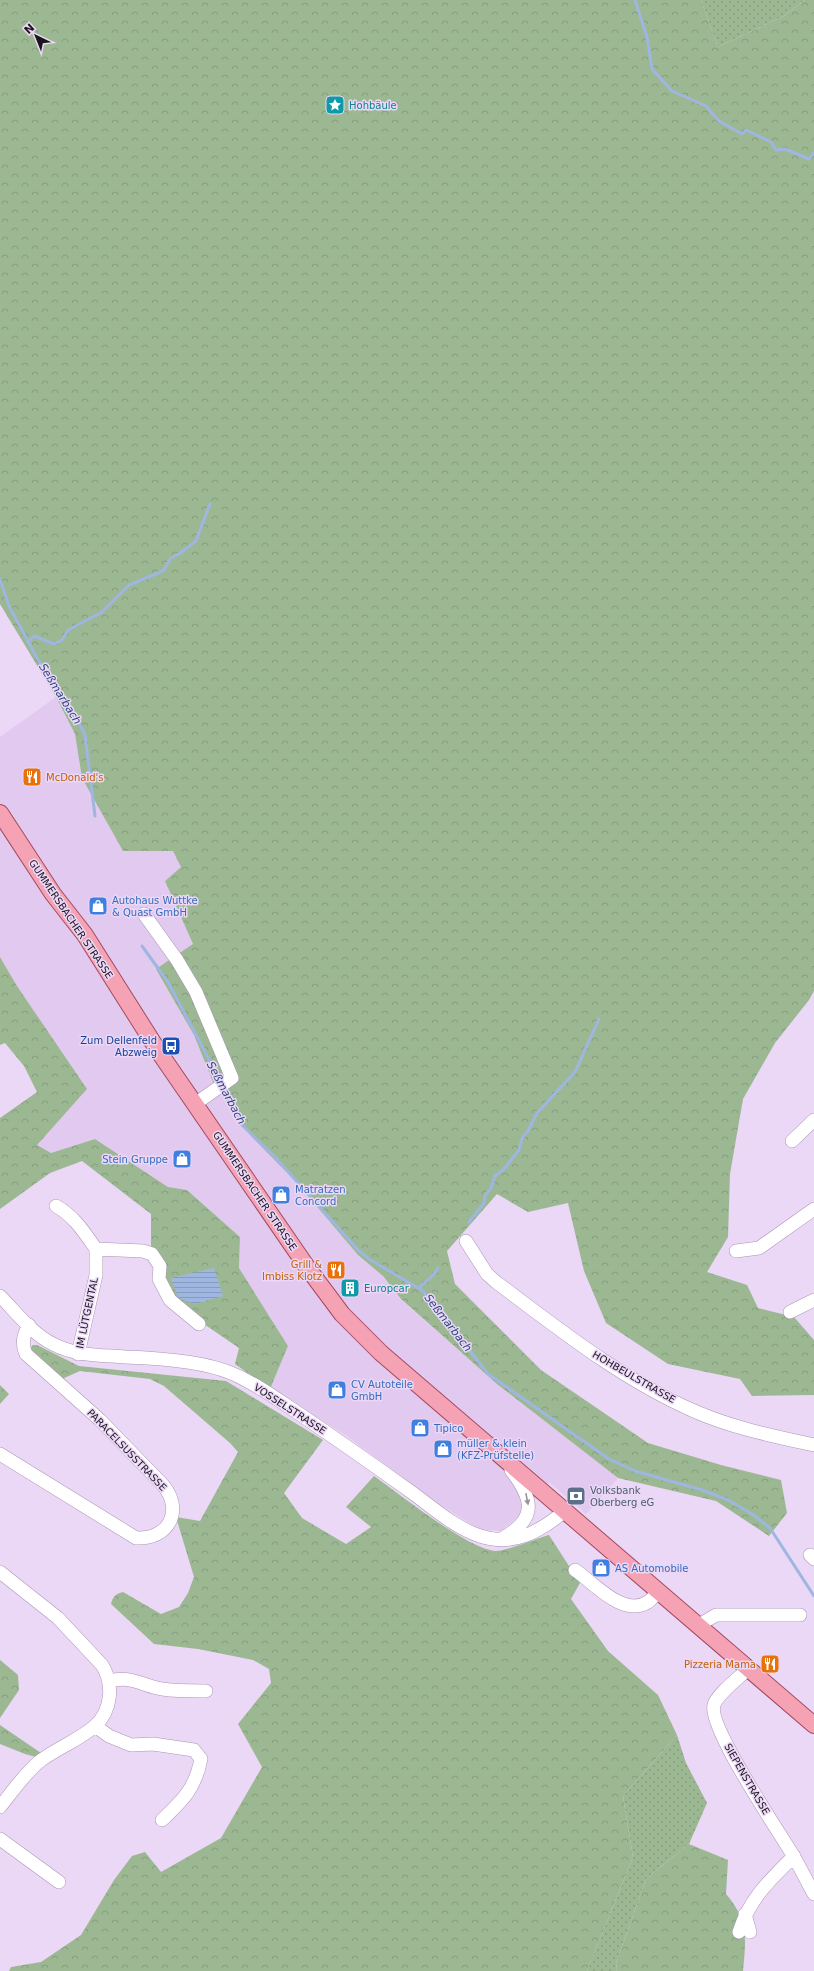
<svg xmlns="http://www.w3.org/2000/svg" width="814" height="1971" font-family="'DejaVu Sans',sans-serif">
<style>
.built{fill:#e2c9ef}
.grass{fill:url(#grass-dots)}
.forest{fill:url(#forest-crowns)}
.water{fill:url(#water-rules)}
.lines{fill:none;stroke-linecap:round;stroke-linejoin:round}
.stream{stroke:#9eb6e0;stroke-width:3}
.minor-casing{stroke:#a996b3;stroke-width:14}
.major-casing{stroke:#a4495f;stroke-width:18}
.minor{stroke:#fff;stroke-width:13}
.major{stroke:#f5a3b4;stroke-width:16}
.oneway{fill:#98959a}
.labels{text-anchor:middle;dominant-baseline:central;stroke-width:3;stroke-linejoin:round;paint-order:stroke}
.culture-label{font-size:10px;fill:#0d838f;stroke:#ebd7f6;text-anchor:start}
.food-label{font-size:10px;fill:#c56008;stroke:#ebd7f6;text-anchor:end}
.shop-label{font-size:10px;fill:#366cbe;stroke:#ebd7f6;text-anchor:start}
.street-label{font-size:10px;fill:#1b141f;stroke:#ebd7f6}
.transit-label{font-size:10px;fill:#164399;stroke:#ebd7f6;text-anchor:end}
.service-label{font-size:10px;fill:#4e5e75;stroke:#ebd7f6;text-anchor:start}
.water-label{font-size:11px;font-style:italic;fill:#2b487e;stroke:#ebd7f6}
</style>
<defs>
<pattern id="grass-dots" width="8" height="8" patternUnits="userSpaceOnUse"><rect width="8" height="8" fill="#9cb893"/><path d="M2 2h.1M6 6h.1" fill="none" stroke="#869d7e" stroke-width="1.8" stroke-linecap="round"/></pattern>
<pattern id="forest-crowns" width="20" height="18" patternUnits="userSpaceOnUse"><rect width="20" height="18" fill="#9cb893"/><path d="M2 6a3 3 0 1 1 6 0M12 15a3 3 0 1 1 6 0" fill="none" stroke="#869d7e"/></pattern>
<pattern id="water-rules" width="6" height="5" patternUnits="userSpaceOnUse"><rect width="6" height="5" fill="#9eb6e0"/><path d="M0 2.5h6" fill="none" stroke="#889cc0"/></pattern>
</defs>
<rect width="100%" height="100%" fill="#ebd7f6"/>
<!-- built -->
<path class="built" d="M56,697L75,734L82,778L123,851H173L181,867L165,881L193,944L194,1035L213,1082L251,1136L297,1183L358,1255L383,1276L401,1300L497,1384L618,1478L586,1514L549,1482L518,1517L501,1531L479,1529L439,1504L344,1434L270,1389L288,1346L239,1268L240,1237L187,1190L168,1187L95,1139L51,1153L36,1145L87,1089L17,986L0,957V737Z"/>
<!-- grass -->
<path class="grass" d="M701,0H805L784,16L718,47Z
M677,1735L686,1763L707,1803L689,1844L646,1879L616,1963L617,1971H587L633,1857L623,1796Z"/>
<!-- forest -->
<path class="forest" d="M0,0H701L718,47L784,16L805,0H814V991L809,1000L775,1043L743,1099L730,1174L728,1237L707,1272L747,1285L758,1308L794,1317L814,1340V1395L752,1396L740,1379L668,1364L606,1323L584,1271L568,1203L528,1212L497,1194L447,1251L455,1284L541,1370L648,1443L721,1465L781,1480L787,1513L769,1536L716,1501L618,1478L497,1384L401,1299L383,1276L358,1255L297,1183L251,1136L213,1082L194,1035L156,969L193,944L165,881L181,867L173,851H123L82,778L75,734L56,697L0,604Z
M0,957L17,986L87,1089L37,1145L51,1153L95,1139L168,1187L187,1190L240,1237L239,1268L288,1346L270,1389L235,1364L239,1348L201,1322L173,1300L151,1250V1214L82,1161L50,1173L0,1209V1118L37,1092L24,1066L5,1043L0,1045Z
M33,1345H37L79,1366L226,1381L323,1440L284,1493L302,1518L346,1544L371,1527L346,1507L374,1476C398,1493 469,1550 496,1551C506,1551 538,1538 549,1535L580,1583L571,1599L608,1651L658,1695L677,1735L623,1796L633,1857L587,1971H9L11,1967L41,1962L81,1935L114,1880L132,1856L145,1852L161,1872L221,1838L262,1767L238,1724L271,1683L269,1669L253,1660L198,1649L154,1644L111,1604C113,1596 116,1594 123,1592L161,1614L179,1607L188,1593L194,1577L176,1517L200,1521L238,1452L230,1443L164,1386L150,1379L80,1371L62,1379L32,1352L30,1349Z
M0,1385L9,1394L0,1404Z
M0,1660L18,1675L19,1690L0,1718Z
M0,1725L41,1753L36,1757L25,1754L0,1744Z
M689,1844L728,1860L726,1894C749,1921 746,1938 743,1971H617L616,1963L646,1879Z"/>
<!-- water -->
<path class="water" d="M214,1268L223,1296L195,1304L178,1298L171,1278Z"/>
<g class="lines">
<!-- stream -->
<path class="stream" d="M635,0L647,37L652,69L672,91L706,106L719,121L742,134L746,130L771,142L776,150L785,149L809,159L814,153
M0,579L9,606L37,658L73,711L85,735L95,816
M28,642L34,636L54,644L62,640L68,630L102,612L129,585L163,571L171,558L179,554L196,541L210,504
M142,946L168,982L221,1082
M224,1087L242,1125L275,1157L358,1250L369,1259L423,1291L488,1374L609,1459L635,1471L702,1490L728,1500L752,1514L770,1528L814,1596
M469,1222L484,1203L485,1196L491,1188L495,1176L504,1169L519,1150L522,1138L528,1131L537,1113L575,1072L599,1019
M419,1288C425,1281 434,1277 438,1268"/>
<!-- minor casing -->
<g class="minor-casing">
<path id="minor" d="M144,914L177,960L196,992L232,1078L195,1104
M792,1141L814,1120
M56,1206C74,1216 84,1232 96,1249
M466,1241L487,1274L496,1282C559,1329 621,1379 694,1411C733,1428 773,1436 814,1445
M736,1251L759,1248L814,1209
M0,1296C16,1312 32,1334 53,1344C76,1356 100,1355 125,1357C157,1358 202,1361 231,1373C253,1382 274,1397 295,1411C335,1438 375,1466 414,1494C434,1509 456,1528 480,1536C514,1547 539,1532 565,1511
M790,1312L814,1300
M78,1354L96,1275V1249L143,1251L152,1254L160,1266L159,1279L170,1300L199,1324
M0,1454L136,1538C169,1540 184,1510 163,1485L100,1420L26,1354C21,1344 23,1335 29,1325
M503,1538C538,1518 533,1499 511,1470
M810,1555L814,1559
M575,1570C593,1582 623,1618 648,1602C652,1599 655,1595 659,1591
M0,1572L58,1618L102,1665C114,1684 112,1710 95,1726C79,1740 57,1748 40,1761C25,1773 12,1792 0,1807
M699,1625L716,1615H800
M749,1668C740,1677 717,1694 714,1705C707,1726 780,1833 794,1857C801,1869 807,1882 814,1894
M109,1681C130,1676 137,1683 157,1688C172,1692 190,1690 206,1691
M95,1726L109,1736L131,1745L153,1744L194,1750L201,1759C195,1789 183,1800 162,1820
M0,1839L59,1882
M745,1914L750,1932
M739,1932C750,1898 769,1881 794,1856"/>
</g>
<!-- major casing -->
<g class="major-casing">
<path id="major" d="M0,813L53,894L85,935L159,1052L307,1267L342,1314L381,1353L814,1725"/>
</g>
<!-- minor -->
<use href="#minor" class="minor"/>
<!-- major -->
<use href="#major" class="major"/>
</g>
<!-- one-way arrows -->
<defs><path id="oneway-solid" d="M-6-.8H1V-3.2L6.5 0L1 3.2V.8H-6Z"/></defs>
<use class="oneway" href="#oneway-solid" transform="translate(527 1499) rotate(79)"/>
<!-- icons -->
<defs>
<g id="sight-square" transform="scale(1)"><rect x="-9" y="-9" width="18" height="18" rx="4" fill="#0f9aa8" stroke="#ebd7f6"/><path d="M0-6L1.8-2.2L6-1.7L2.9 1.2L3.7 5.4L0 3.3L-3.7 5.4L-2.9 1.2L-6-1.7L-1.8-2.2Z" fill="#fff"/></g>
<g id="restaurant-square" transform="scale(1)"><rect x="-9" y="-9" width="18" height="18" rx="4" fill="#e8710a" stroke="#ebd7f6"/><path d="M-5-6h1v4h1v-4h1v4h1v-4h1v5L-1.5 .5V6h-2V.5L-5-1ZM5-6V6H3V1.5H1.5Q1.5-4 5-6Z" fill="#fff"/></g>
<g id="shop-square" transform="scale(1)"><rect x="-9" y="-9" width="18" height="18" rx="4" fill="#3f7fe0" stroke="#ebd7f6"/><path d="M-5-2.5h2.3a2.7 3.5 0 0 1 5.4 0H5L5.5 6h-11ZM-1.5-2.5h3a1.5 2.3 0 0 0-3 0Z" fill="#fff"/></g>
<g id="bus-square" transform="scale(1)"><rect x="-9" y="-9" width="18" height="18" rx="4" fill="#1a4fb4" stroke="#ebd7f6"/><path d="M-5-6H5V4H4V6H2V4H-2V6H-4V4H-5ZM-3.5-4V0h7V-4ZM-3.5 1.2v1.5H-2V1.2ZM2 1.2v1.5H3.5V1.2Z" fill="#fff"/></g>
<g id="building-square" transform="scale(1)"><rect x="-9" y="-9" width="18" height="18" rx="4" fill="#0f9aa8" stroke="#ebd7f6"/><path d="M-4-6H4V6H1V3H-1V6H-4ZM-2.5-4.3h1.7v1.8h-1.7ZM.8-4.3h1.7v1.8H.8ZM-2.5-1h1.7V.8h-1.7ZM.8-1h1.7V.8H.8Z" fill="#fff"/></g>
<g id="bank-square" transform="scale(1)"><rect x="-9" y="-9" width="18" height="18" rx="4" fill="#5c6f8a" stroke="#ebd7f6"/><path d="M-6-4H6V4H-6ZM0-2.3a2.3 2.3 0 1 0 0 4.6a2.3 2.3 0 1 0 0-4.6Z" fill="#fff"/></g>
</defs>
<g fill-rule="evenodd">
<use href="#sight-square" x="335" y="105"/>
<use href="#restaurant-square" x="32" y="777"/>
<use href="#shop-square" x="98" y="906"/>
<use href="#bus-square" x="171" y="1046"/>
<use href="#shop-square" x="182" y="1159"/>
<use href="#shop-square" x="281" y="1195"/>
<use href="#restaurant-square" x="336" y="1270"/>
<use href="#building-square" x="350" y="1288"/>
<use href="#shop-square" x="337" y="1390"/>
<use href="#shop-square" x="420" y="1428"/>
<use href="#shop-square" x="443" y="1449"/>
<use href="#bank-square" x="576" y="1496"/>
<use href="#shop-square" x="601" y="1568"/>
<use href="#restaurant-square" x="770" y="1664"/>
</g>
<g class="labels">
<!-- culture labels -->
<g class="culture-label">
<text x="349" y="105">Hohbäule</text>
<text x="364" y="1288">Europcar</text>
</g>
<!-- food labels -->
<g class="food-label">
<text x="46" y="777" text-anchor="start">McDonald's</text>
<text x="322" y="1264">Grill &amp;<tspan x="322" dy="12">Imbiss Klotz</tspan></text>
<text x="756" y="1664">Pizzeria Mama</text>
</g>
<!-- shop labels -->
<g class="shop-label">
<text x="112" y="900">Autohaus Wuttke<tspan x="112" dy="12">&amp; Quast GmbH</tspan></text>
<text x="168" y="1159" text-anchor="end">Stein Gruppe</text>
<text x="295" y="1189">Matratzen<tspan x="295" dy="12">Concord</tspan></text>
<text x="351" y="1384">CV Autoteile<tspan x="351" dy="12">GmbH</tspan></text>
<text x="434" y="1428">Tipico</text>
<text x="457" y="1443">müller &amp; klein<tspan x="457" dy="12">(KFZ-Prüfstelle)</tspan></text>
<text x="615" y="1568">AS Automobile</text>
</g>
<!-- street labels -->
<g class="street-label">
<text transform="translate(71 919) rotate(56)">GUMMERSBACHER STRASSE</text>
<text transform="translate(255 1191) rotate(56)">GUMMERSBACHER STRASSE</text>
<text transform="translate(87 1313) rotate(-78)">IM LÜTGENTAL</text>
<text transform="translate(634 1377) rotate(30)">HOHBEULSTRASSE</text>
<text transform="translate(290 1409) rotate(33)">VOSSELSTRASSE</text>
<text transform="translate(127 1450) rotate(46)">PARACELSUSSTRASSE</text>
<text transform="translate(747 1779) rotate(60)">SIEPENSTRASSE</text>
</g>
<!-- transit labels -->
<g class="transit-label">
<text x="157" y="1040">Zum Dellenfeld<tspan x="157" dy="12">Abzweig</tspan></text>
</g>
<!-- service labels -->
<g class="service-label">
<text x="590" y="1490">Volksbank<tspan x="590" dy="12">Oberberg eG</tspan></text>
</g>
<!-- water labels -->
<g class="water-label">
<text transform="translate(60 694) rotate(58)">Seßmarbach</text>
<text transform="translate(226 1093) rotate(62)">Seßmarbach</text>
<text transform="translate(448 1323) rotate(52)">Seßmarbach</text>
</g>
</g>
<!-- north arrow -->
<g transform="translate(36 36) rotate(317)" stroke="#ebd7f6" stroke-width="3" paint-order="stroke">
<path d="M0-3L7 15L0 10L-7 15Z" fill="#1b141f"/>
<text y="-6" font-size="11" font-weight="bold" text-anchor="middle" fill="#1b141f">N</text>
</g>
</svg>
